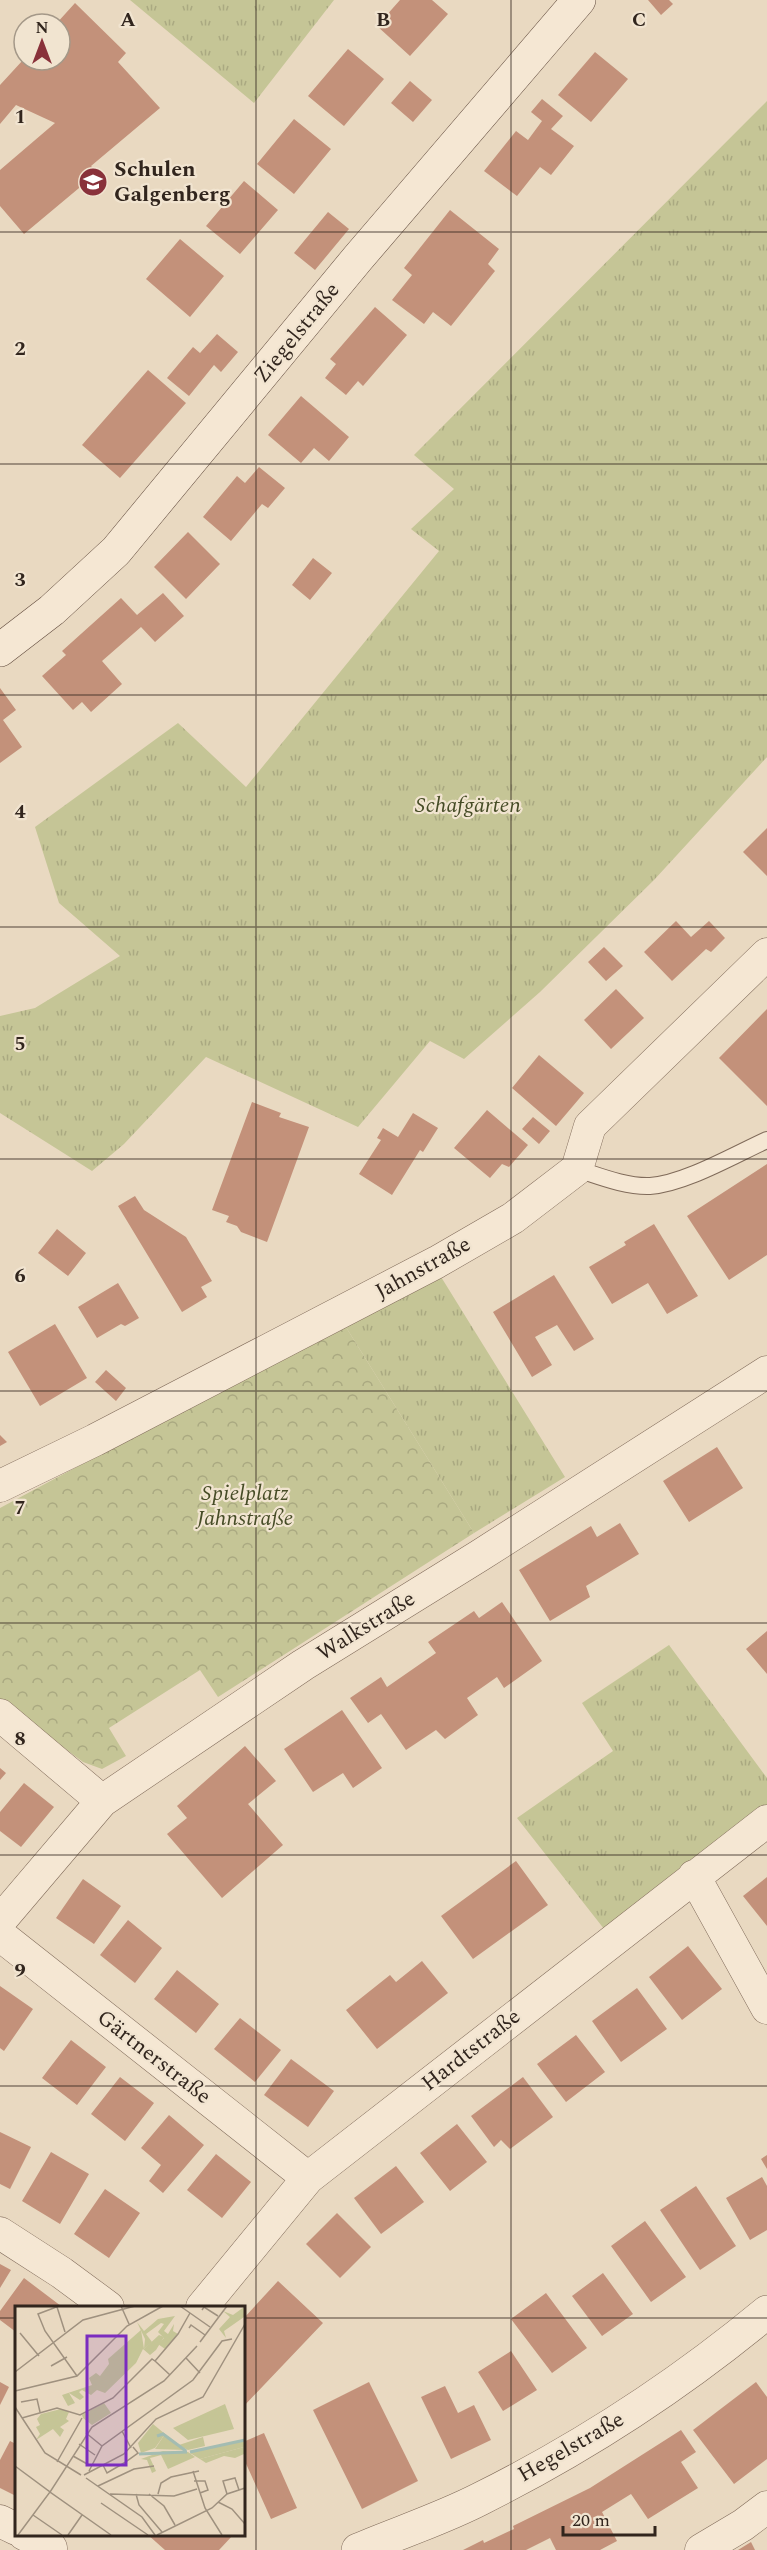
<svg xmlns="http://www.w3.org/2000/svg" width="767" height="2550" font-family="Spectral,serif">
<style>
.grass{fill:url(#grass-tufts)}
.forest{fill:url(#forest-crowns)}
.building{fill:#c3917a}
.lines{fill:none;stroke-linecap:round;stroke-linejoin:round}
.service-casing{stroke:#806b5a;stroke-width:18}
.minor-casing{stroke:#806b5a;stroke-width:33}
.tertiary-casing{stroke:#806b5a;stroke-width:34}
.secondary-casing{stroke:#624c3e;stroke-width:34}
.service{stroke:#f5e7d3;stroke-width:16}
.minor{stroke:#f5e7d3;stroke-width:32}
.tertiary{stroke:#f5e7d3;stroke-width:33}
.secondary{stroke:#f5e7d3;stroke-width:33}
.grid{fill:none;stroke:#31251d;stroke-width:1.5;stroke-opacity:0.55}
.labels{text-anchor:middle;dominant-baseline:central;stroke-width:4.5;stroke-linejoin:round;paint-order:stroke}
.poi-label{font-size:22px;font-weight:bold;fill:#31251d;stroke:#f1e4d0;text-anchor:start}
.street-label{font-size:22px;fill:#31251d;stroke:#f1e4d0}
.park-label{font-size:22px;font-style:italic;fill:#464c26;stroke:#f1e4d0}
.inset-river{fill:none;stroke:#a3bcb2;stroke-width:3}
.inset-road{fill:none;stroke:#9f917f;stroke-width:1.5}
.view{fill:#7b2cbf;fill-opacity:0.15;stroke:#7b2cbf;stroke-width:3}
.inset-edge{fill:none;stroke:#31251d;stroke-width:3}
.grid-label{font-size:20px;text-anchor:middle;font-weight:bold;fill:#31251d;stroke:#f1e4d0;stroke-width:4.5;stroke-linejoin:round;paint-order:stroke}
</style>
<defs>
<pattern id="grass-tufts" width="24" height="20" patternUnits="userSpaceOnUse" patternTransform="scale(1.5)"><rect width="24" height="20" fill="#c5c596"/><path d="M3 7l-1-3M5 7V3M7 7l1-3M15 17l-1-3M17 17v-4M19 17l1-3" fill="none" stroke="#aaa981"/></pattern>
<pattern id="forest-crowns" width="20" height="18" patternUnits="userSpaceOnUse" patternTransform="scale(1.5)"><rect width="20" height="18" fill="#c5c596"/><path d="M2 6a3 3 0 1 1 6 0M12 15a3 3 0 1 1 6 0" fill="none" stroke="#aaa981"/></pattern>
</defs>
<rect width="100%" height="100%" fill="#e9d9c1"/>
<!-- grass -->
<path class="grass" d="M130,0H334L254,103Z
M767,101V757L654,880L540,992L464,1059L430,1041L358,1127L206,1057L124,1144L92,1171L0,1113V1016L35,1008L120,956L59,903L35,827L178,723L246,787L439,551L411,529L454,489L414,455Z
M438,1272L565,1477L474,1533L344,1324Z
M669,1645L767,1778V1812L608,1934L517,1818L613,1751L582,1703Z"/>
<!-- forest -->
<path class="forest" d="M344,1324L474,1533L218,1697L200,1670L109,1728L126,1756L102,1769L83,1762L0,1700V1508Z"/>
<!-- building -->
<path class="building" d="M400,0H432L448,14L410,56L377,26Z
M648,0H669L673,4L661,15Z
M75,3L126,53L118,62L160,108L91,166L97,173L24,234L0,206V170L55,123L16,105L0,124V85L23,60H60V24H56Z
M348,49L384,79L344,126L308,96Z
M595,52L628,79L591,122L558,95Z
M410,81L432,100L413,122L391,103Z
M542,99L563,116L551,129L574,146L551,175L540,167L517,196L484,171L516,131L528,140L542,121L531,112Z
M294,119L331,149L294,194L257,164Z
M244,181L278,210L240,254L206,226Z
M450,210L499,249L488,264L495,271L451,326L433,312L424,324L392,300L412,275L404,268Z
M328,212L349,229L315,270L294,253Z
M180,239L224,276L190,317L146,279Z
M375,307L407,335L363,386L358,381L346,395L325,378L336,364L330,359Z
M217,334L238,352L221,372L214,365L189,396L167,378L193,347L200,353Z
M148,370L186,403L120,478L82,445Z
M301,396L349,437L329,461L314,448L301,463L268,435Z
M259,467L285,488L268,508L262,504L231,541L203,517L237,476L245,483Z
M188,532L220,564L186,599L154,567Z
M313,558L332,573L310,600L292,585Z
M163,593L184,616L155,642L141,627L102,661L122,684L91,712L82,702L73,710L42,676L66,655L62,651L121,598L137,615Z
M0,688L16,710L3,720L22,747L0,763Z
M767,828V876L743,852Z
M676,921L691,937L709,921L725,938L711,952L706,949L672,981L644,952Z
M604,947L623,966L606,981L588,962Z
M616,989L644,1018L611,1049L584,1020Z
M767,1009V1106L719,1058Z
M539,1055L584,1093L556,1126L512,1088Z
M252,1102L281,1113L279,1117L309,1127L267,1242L241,1232L237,1226L226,1222L229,1216L212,1210Z
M487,1110L528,1145L509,1167L502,1164L490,1178L454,1148Z
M413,1113L438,1128L423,1152L420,1150L392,1195L359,1174L381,1140L377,1138L383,1128L398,1137Z
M533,1117L550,1131L539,1144L522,1129Z
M767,1164V1255L729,1280L687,1216Z
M135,1196L144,1210L186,1237L212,1281L201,1287L207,1297L182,1312L118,1206Z
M654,1224L698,1296L667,1314L648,1283L612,1304L589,1267L626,1245L624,1242Z
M57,1229L86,1253L68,1276L38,1253Z
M554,1275L594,1339L574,1351L557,1325L535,1337L552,1365L532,1377L493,1312Z
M118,1283L139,1318L125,1326L121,1324L97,1338L78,1307Z
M55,1324L87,1378L40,1406L8,1352Z
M106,1370L126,1388L116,1401L95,1382Z
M0,1435L7,1442L0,1446Z
M717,1447L743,1488L689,1522L663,1481Z
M620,1523L639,1554L586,1586L590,1597L550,1621L519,1570L591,1526L597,1537Z
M502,1602L542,1661L504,1688L497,1677L467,1698L478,1715L445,1739L436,1730L406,1750L381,1714L368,1723L350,1698L381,1677L387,1687L436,1653L428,1642L474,1611L479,1618Z
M767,1631V1674L746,1649Z
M342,1710L382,1768L353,1788L343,1773L313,1792L284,1749Z
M245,1746L276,1781L248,1804L283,1845L222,1898L167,1834L187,1818L177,1806Z
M0,1768L6,1773L0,1780Z
M24,1783L54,1807L21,1847L0,1831V1812Z
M516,1861L548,1905L473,1959L441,1916Z
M767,1877V1926L743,1896Z
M83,1879L121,1906L94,1944L56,1918Z
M128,1920L162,1948L135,1983L100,1955Z
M688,1946L722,1989L682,2020L649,1977Z
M422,1961L448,1993L377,2049L346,2010L390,1975L396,1982Z
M177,1970L219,2004L196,2033L154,1999Z
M0,1986L33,2009L4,2051L0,2048Z
M637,1988L667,2029L621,2062L592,2021Z
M240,2018L281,2050L255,2082L214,2049Z
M576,2035L605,2072L566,2102L537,2064Z
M71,2040L106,2067L77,2105L42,2078Z
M291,2059L334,2091L308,2127L264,2095Z
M120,2077L154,2103L125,2141L91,2114Z
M523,2077L553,2117L510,2149L501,2140L494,2147L471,2116Z
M169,2115L204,2145L163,2193L149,2181L161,2165L141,2148Z
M457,2124L487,2162L450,2191L420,2153Z
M0,2132L31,2147L10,2189L0,2184Z
M51,2152L89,2174L60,2224L22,2201Z
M216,2154L251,2182L222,2218L187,2190Z
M767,2155V2169L761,2159Z
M396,2166L424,2202L381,2234L354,2198Z
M762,2177L767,2186V2230L750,2240L726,2198Z
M696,2186L736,2246L700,2270L660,2210Z
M105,2189L140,2213L109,2258L74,2234Z
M337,2213L371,2247L340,2278L306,2244Z
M645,2221L686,2277L651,2302L611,2246Z
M0,2264L11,2270L0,2288Z
M603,2273L633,2314L602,2336L572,2296Z
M24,2278L61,2306L16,2307V2332L0,2320V2311Z
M278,2281L323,2323L243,2407V2319Z
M546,2293L587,2348L552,2373L511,2319Z
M511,2351L537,2390L503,2411L478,2372Z
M0,2382L9,2387L0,2405Z
M369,2382L418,2481L362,2509L313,2410Z
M756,2382L767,2397V2459L734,2484L693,2430Z
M445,2386L458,2413L474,2405L491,2440L451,2459L421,2397Z
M681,2430L696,2452L681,2462L698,2488L648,2519L631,2494L602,2512L617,2541L600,2550H556L550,2538L526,2550H463L483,2540L484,2543L514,2529L513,2526L590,2488Z
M264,2433L297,2508L271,2519L243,2457V2442Z
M10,2441L16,2444V2496L0,2488V2460Z
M147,2534H234L219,2550H165Z
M751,2542L755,2550H738Z"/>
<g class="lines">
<!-- service casing -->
<g class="service-casing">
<path id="service" d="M577,1169C599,1176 626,1187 650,1186C684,1184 734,1155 767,1140"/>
</g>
<!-- minor casing -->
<g class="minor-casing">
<path id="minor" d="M0,1486L95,1440L437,1262L513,1218L577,1169L590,1126L767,954
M0,1715L102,1801
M694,1876L767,2008
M0,1921L102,1801L303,1665L479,1556L767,1372
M0,1935L308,2178
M0,2233L62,2273L108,2307
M202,2307L308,2178L767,1821
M0,2521L16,2529
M24,2534L51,2548
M701,2550L743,2525L767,2507"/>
</g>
<!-- tertiary casing -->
<g class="tertiary-casing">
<path id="tertiary" d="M358,2550C398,2533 441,2519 480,2499C582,2448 679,2385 767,2312"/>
</g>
<!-- secondary casing -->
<g class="secondary-casing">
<path id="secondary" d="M0,650L52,610L116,551L358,258L579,0"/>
</g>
<!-- service -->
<use href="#service" class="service"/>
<!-- minor -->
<use href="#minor" class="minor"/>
<!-- tertiary -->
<use href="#tertiary" class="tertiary"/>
<!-- secondary -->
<use href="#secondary" class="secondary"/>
</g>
<!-- grid -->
<path class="grid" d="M256,0V2550M511,0V2550M0,232H767M0,464H767M0,695H767M0,927H767M0,1159H767M0,1391H767M0,1623H767M0,1855H767M0,2086H767M0,2318H16M243,2318H767"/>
<!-- icons -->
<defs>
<g id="school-disc" transform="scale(1.5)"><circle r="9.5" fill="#89313a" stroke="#f1e4d0"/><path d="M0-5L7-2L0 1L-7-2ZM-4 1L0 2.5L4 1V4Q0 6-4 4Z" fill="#fff"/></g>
</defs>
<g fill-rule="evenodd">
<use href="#school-disc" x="93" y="182"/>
</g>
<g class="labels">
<!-- poi labels -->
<g class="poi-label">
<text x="114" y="169">Schulen<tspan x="114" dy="25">Galgenberg</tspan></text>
</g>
<!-- street labels -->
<g class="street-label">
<text transform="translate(297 333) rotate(-51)">Ziegelstraße</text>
<text transform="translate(423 1268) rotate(-29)">Jahnstraße</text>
<text transform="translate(366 1626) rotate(-32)">Walkstraße</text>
<text transform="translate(471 2050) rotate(-38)">Hardtstraße</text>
<text transform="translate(154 2057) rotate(38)">Gärtnerstraße</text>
<text transform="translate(571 2447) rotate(-30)">Hegelstraße</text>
</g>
<!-- park labels -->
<g class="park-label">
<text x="468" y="805">Schafgärten</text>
<text x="245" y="1493">Spielplatz<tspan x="245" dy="25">Jahnstraße</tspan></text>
</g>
</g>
<!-- overview -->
<g transform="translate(15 2306)">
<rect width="230" height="230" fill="#e9d9c1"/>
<path d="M229,1V11L209,25L211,32L204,23L215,11L208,5L218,9ZM126,24L129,43L144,29L149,31L141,44L135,49L128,43L121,57L90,87L82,84L76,89L67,84L64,86L69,91L65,94L54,87L60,97L53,100L47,89L77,79L74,72L81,67L85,70L94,58L93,53ZM46,103L54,106L51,113L54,115L45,121L49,124L45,131L38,123L21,134L25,128L21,121L25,119L22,113L26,108ZM150,128L164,139L188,131L190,140L173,144L167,141L170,144L140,143ZM148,145L173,146L180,151L153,163L146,149L139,151L135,152L141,165L137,167L132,154L126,153Z" fill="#c5c596"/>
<path d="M160,10L149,25L153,28L159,18L158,25L163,28L150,43L143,38L149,32L143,26L149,18L146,17L131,28L137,36L129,43L130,33L122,16L129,25L143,13ZM89,97L96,107L77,119L68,112L67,109ZM229,141V148L220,152L209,150L191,157L185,153Z" fill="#c5c596"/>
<path d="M138,118L150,128L140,142L126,147L123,137Z" fill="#c5c596"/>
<path d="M210,98L219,123L173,134L158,122ZM229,134V141L185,153L175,147Z" fill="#c5c596"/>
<path class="inset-river" d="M142,130L148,128L171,145M175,146L230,134M124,148L172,146"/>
<path class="inset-road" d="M44,0L23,8L30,25L62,70M106,0L114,18M165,0L195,21M42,1L50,26M187,4L189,1L203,10M174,22L176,19L190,29M5,27L24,50M185,36L212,0M171,52L185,67M140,55L155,69M36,60L52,51M0,66L68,14L120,0M230,67V90M0,85L62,70L112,20L148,0M6,96L22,93L25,106M0,101L30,147L66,169M7,112L42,102L65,109L98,92L137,53L140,55L163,28L175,7M107,125L116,142M71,127L87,140M64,138L80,149M58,150L74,159M42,156L67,112M88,159L92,167L109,157L123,147L118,141M0,160L35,186L3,229M74,165L87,140L178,74L207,35L217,33M178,165L190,202L207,229M69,169L109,148L141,113L188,91L230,18M71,172L127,211L140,229M179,175H190L193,184L185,187M83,180L119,163L139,160M95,188L159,190L182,183M121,188L124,199L147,226M134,188L149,200L160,219M143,188L146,177L156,171L184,165M212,188L208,175L220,172L224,184M203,196L217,203L230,218M86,197L133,229M18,209L47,229M53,229L67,209M96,229L35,186L77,121L149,75L182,40M142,229L197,202L212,188L230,182"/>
<path class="view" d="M72,30H111V159H72Z"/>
<rect width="230" height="230" class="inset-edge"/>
</g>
<g class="grid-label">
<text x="128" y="26">A</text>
<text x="383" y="26">B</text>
<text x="639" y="26">C</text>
<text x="20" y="123">1</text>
<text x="20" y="355">2</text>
<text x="20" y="586">3</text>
<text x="20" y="818">4</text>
<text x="20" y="1050">5</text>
<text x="20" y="1282">6</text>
<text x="20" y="1514">7</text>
<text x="20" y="1745">8</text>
<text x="20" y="1977">9</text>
</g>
<!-- north arrow -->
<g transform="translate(42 42)"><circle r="28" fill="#f1e4d0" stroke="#a49888" stroke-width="1.5"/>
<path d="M0-4.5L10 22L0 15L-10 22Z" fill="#89313a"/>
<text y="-9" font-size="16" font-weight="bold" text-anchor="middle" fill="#31251d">N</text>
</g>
<!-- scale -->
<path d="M563 2526v9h92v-9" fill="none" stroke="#31251d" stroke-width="3"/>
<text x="572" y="2526" font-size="18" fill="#31251d" stroke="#f1e4d0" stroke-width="4.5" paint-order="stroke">20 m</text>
</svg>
